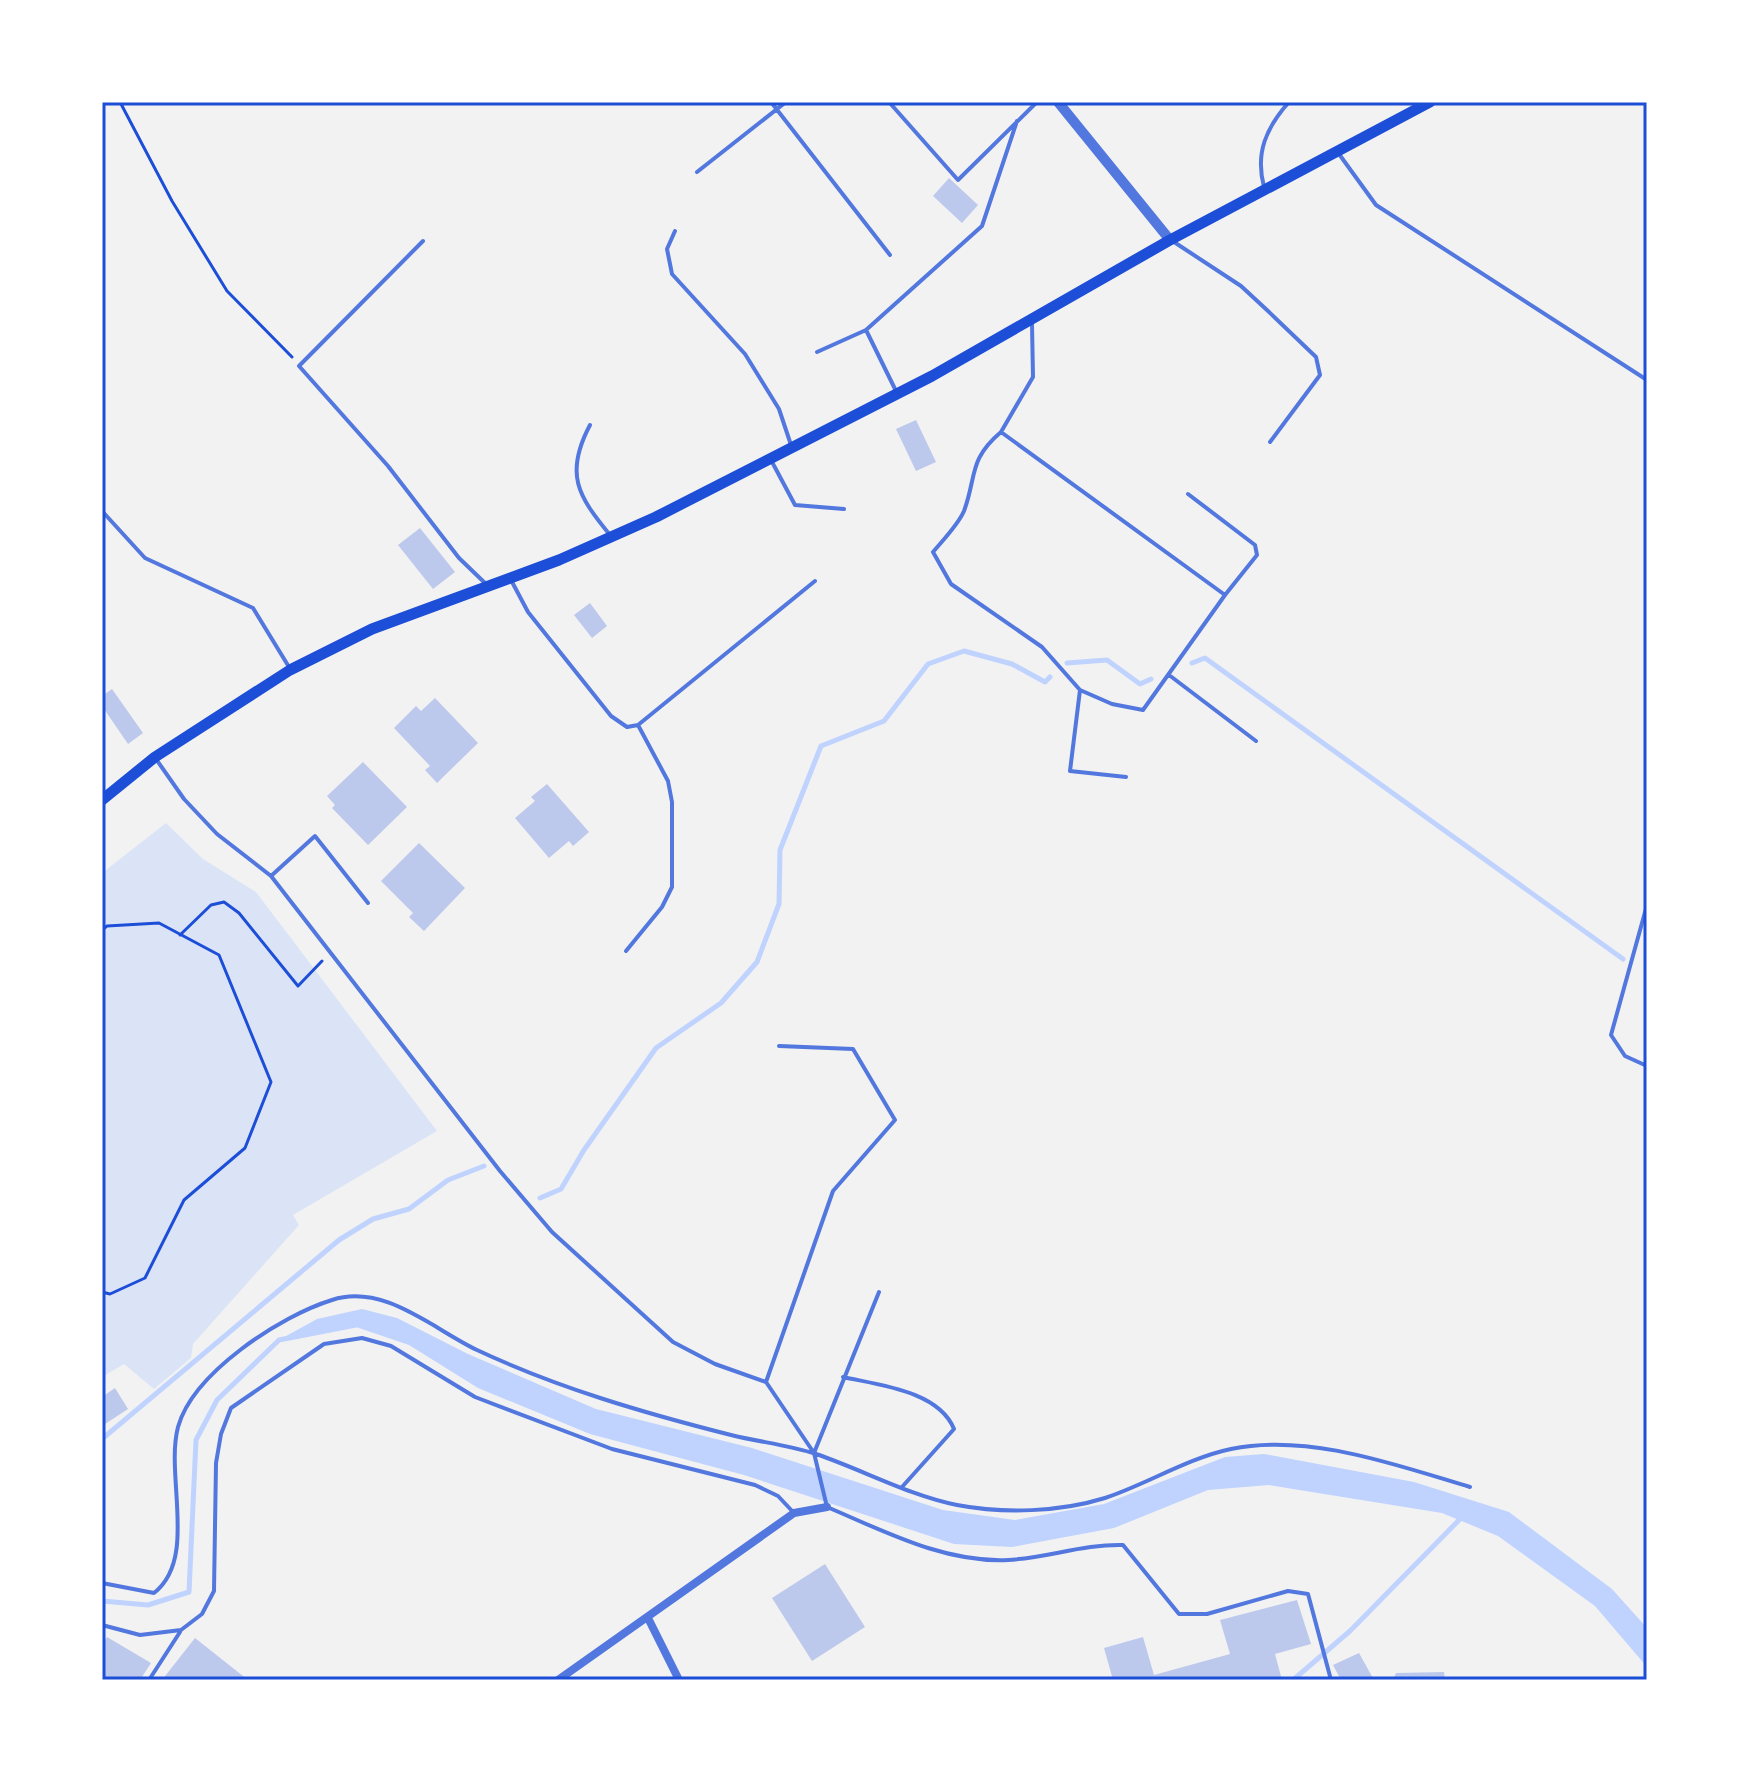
<svg xmlns="http://www.w3.org/2000/svg" width="1749" height="1782" font-family="Montserrat,sans-serif">
<style>
.green{fill:#dbe4f7}
.water{fill:#bfd3fe}
.lines{fill:none;stroke-linecap:round;stroke-linejoin:round}
.stream{stroke:#bfd3fe;stroke-width:5}
.building{fill:#bdc9ec}
.path{stroke:#1d4ed8;stroke-width:3}
.service{stroke:#5277de;stroke-width:4}
.minor{stroke:#5277de;stroke-width:8}
.tertiary{stroke:#5277de;stroke-width:10}
.secondary{stroke:#1d4ed8;stroke-width:11}
.neatline{fill:none;stroke:#1d4ed8;stroke-width:3}
</style>
<rect width="100%" height="100%" fill="#f2f2f2"/>
<!-- green -->
<path class="green" d="M166,823L203,859L256,892L437,1131L293,1215L299,1225L193,1344L191,1358L154,1389L124,1364L102,1377V873Z"/>
<!-- water -->
<path class="water" d="M362,1309L397,1318L468,1354L596,1409L752,1448L943,1510L1015,1520L1104,1504L1225,1457L1264,1454L1414,1482L1509,1512L1612,1589L1647,1628V1667L1595,1606L1498,1536L1442,1513L1269,1485L1208,1490L1114,1528L1012,1547L954,1544L744,1475L590,1434L478,1388L409,1345L353,1326L279,1340L317,1319Z"/>
<g class="lines">
<!-- stream -->
<path class="stream" d="M1067,663L1107,660L1140,684L1151,679
M1192,663L1205,658L1623,959
M540,1198L561,1189L584,1150L656,1048L721,1003L757,962L779,904L780,850L821,746L884,721L928,664L964,651L1012,664L1045,682L1050,677
M102,1439L339,1240L373,1219L409,1209L448,1180L484,1166
M102,1601L148,1605L189,1592L196,1440L217,1400L279,1340L356,1325
M1293,1680L1350,1631L1462,1517"/>
</g>
<!-- building -->
<path class="building" d="M949,178L978,205L962,223L933,196Z
M916,420L936,462L916,471L896,429Z
M420,528L455,572L433,589L398,545Z
M590,603L607,626L592,638L574,615Z
M112,689L143,733L128,744L102,706V696Z
M435,698L478,743L437,783L425,770L430,766L394,728L416,706L421,711Z
M363,762L407,807L368,845L332,808L335,805L327,796Z
M547,784L589,832L573,846L569,841L549,858L515,818L535,801L531,797Z
M419,843L465,888L424,931L409,917L413,913L381,881Z
M115,1388L128,1409L102,1426V1397Z
M825,1564L865,1627L812,1661L772,1598Z
M1297,1600L1311,1644L1275,1654L1282,1680H1113L1104,1648L1143,1637L1154,1675L1230,1654L1220,1620Z
M107,1637L151,1663L140,1680H102V1645Z
M195,1638L248,1680H162Z
M1359,1653L1374,1680H1341L1333,1665Z
M1444,1672L1445,1680H1393L1396,1673Z"/>
<g class="lines">
<!-- path -->
<path class="path" d="M120,102L172,201L227,291L292,357
M102,930L107,926L159,923L219,955L271,1082L245,1148L184,1200L145,1278L110,1294L102,1292
M180,935L211,905L224,902L239,913L298,986L322,961"/>
<!-- service -->
<path class="service" d="M771,102L890,255
M889,102L958,180L1037,102
M1339,154L1376,205L1647,380
M697,172L786,102
M1264,187C1255,153 1266,128 1289,102
M675,231L667,249L672,274L745,354L779,409L791,445
M423,241L299,366L388,466L459,558L486,584
M1174,242L1241,286L1268,311L1316,357L1320,375L1270,442
M1032,324L1033,377L1001,432L1225,595L1143,710L1112,704L1080,690
M866,330L982,226L1017,121
M817,352L866,330L896,391
M590,425C564,474 578,496 610,535
M1001,432C968,460 977,476 964,511C958,525 943,540 933,552L951,584L1042,647L1080,690L1070,771L1126,777
M771,460L795,505L844,509
M1188,494L1255,545L1257,555L1225,595
M102,511L145,558L253,608L289,667
M511,580L528,612L611,716L627,727L638,725L668,781L672,802V887L662,907L626,951
M1169,675L1256,741
M638,725L815,581
M156,759L184,799L217,834L271,876L500,1171L552,1232L673,1342L715,1364L766,1382L814,1453L827,1507C884,1531 944,1563 1008,1560C1046,1558 1084,1544 1123,1545L1179,1614H1207L1288,1591L1308,1594L1331,1680
M271,876L315,836L368,903
M1647,905L1611,1035L1625,1056L1647,1066
M843,1377C879,1385 939,1391 954,1429L902,1487
M766,1382L833,1191L895,1120L853,1049L779,1046
M814,1453L879,1292
M102,1583L154,1593C198,1559 165,1476 178,1427C193,1373 280,1316 332,1300C384,1283 433,1329 477,1350C558,1388 644,1413 731,1435C759,1442 789,1445 816,1454C863,1470 908,1495 957,1505C1004,1514 1060,1512 1105,1498C1147,1484 1188,1458 1231,1449C1309,1433 1396,1465 1470,1487
M102,1625L140,1635L181,1630L202,1614L214,1591L216,1463L221,1434L231,1408L324,1344L362,1338L391,1346L475,1397L612,1449L755,1485L778,1496L794,1513
M149,1680L180,1632"/>
<!-- minor -->
<path class="minor" d="M648,1618L679,1680
M558,1680L794,1513L827,1507"/>
<!-- tertiary -->
<path class="tertiary" d="M1058,102L1170,240"/>
<!-- secondary -->
<path class="secondary" d="M102,800L155,757L290,670L372,629L559,560L656,517L932,376L1170,240L1430,102"/>
</g>
<!-- border -->
<rect width="1749" height="1782" fill="none" stroke="#ffffff" stroke-width="208"/>
<rect x="104" y="104" width="1541" height="1574" class="neatline"/>
</svg>
